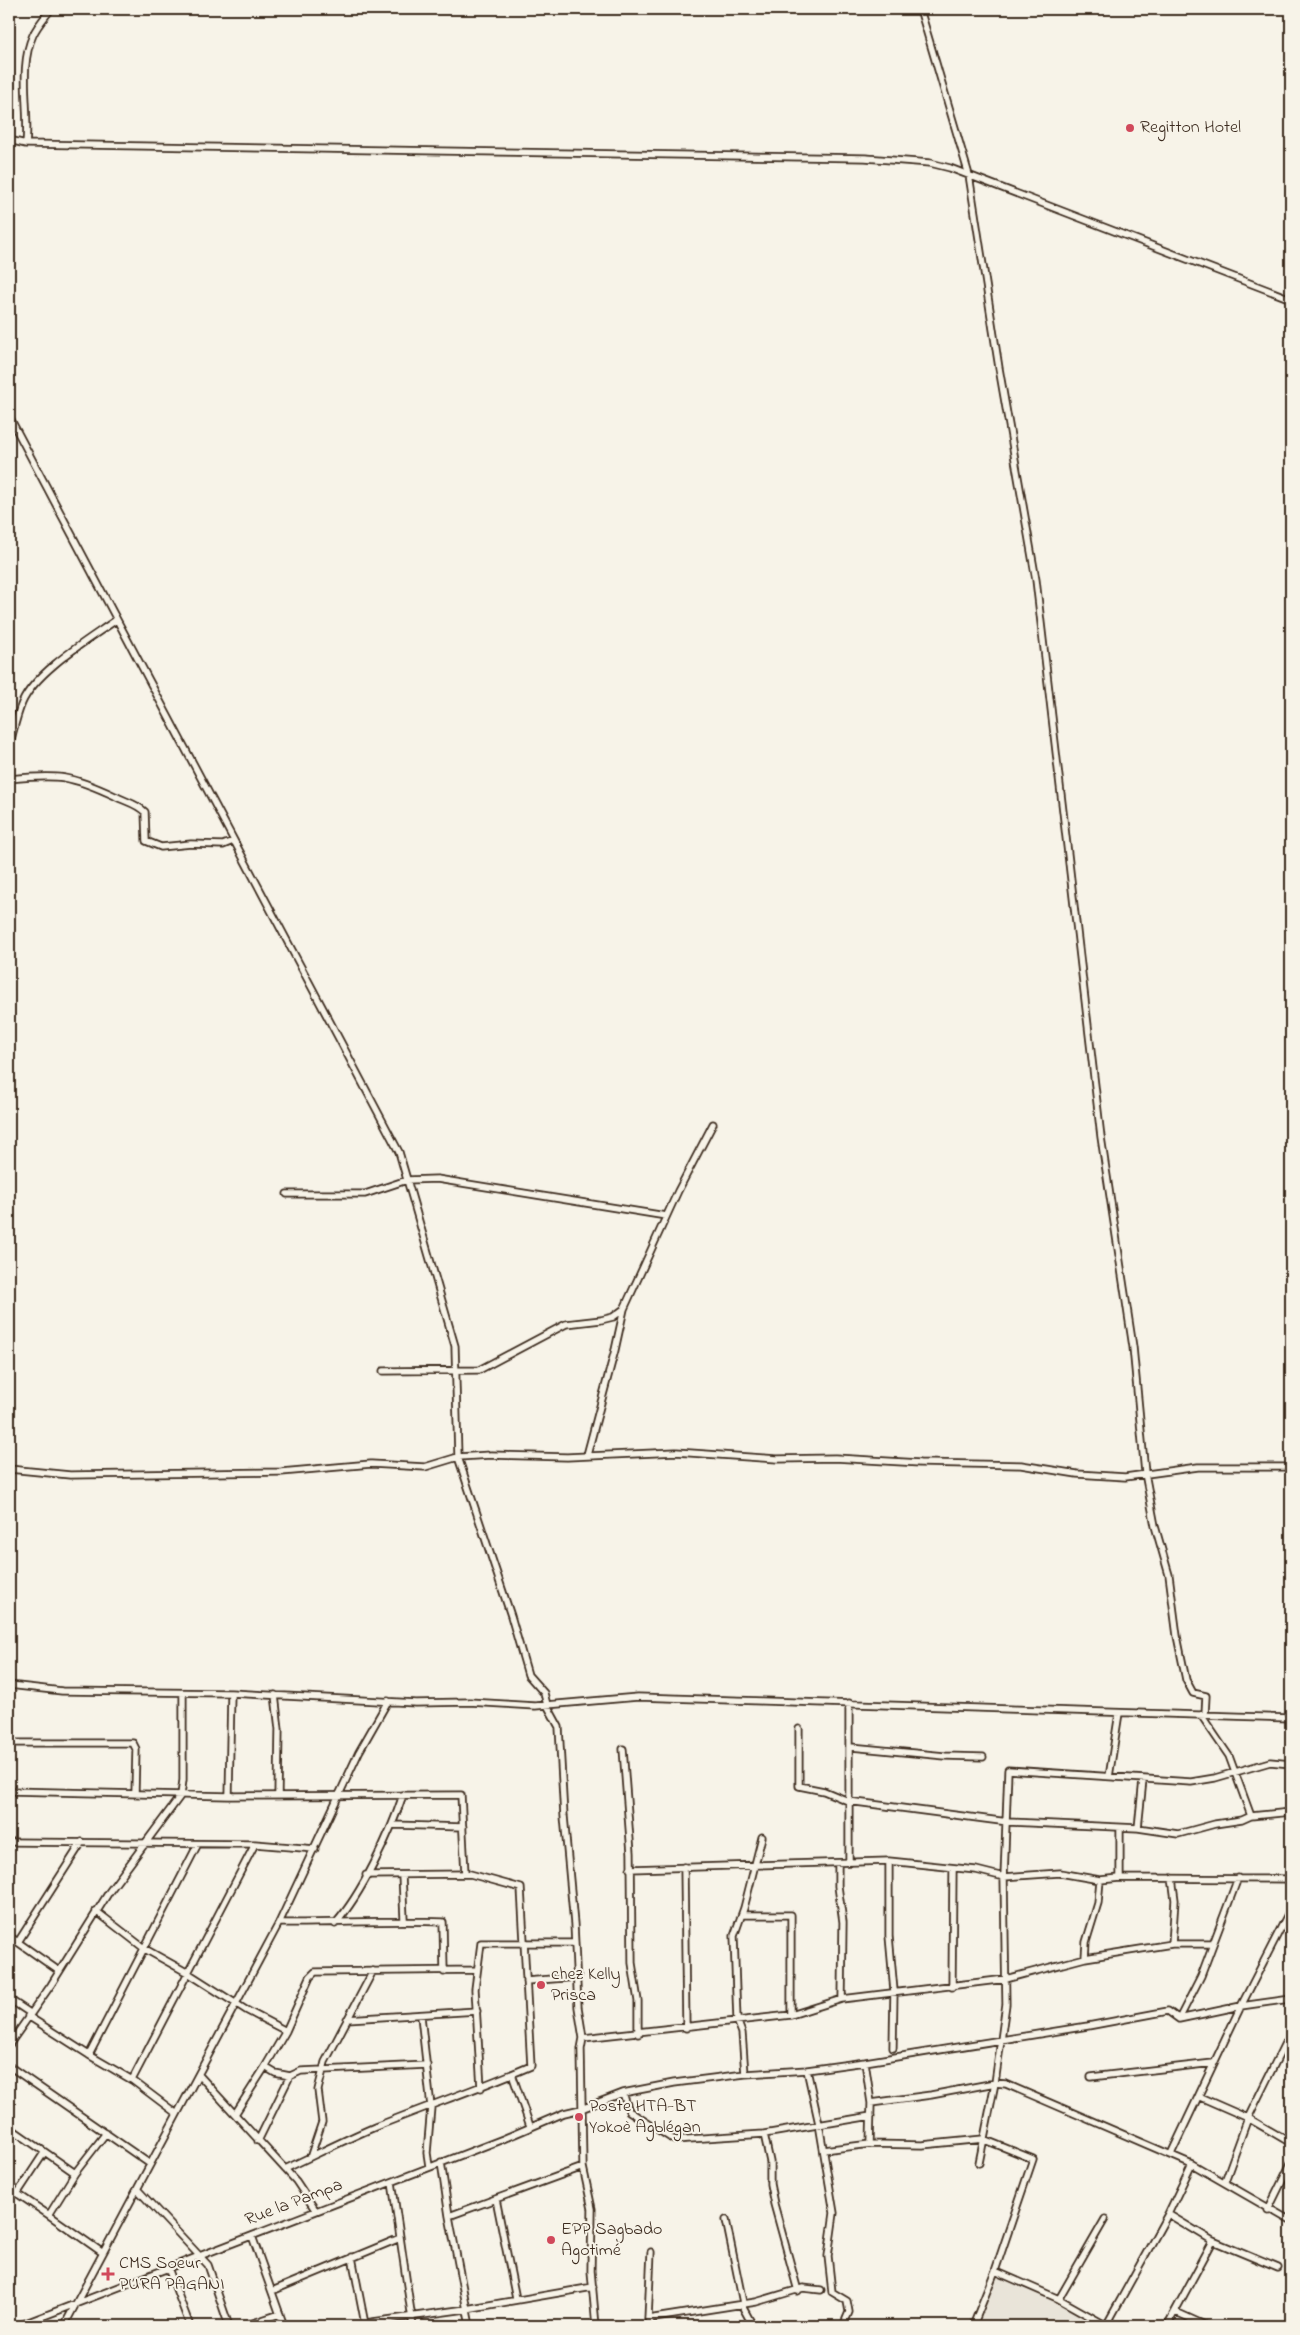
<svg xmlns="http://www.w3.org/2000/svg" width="1300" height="2335" font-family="'Indie Flower',sans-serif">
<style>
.built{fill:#e9e4d9}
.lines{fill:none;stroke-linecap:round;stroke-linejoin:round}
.minor-casing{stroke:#3b2a1e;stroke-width:9}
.minor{stroke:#f7f3e8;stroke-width:5.5}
.poi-dot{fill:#d1495b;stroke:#f7f3e8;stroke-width:2}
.labels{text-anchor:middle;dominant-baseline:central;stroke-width:4;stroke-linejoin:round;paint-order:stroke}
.poi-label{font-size:18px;fill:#3b2a1e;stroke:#f7f3e8;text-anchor:start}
.street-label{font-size:18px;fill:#3b2a1e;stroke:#f7f3e8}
</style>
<rect width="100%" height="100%" fill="#f7f3e8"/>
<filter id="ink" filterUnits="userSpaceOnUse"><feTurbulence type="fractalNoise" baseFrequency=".02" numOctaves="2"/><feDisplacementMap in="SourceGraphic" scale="10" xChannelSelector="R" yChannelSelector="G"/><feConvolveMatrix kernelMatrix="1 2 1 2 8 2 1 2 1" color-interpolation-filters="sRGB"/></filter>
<g filter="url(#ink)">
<!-- built -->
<path class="built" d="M997,2276L1057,2301L1100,2326H978Z"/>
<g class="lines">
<!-- minor casing -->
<g class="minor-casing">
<path id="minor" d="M920,9L969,175L999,368L1036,580L1101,1137L1133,1347L1145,1473L1155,1526L1169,1575L1177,1636L1186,1680L1193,1693L1206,1696L1205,1714
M9,140L26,144L865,158L930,163L950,168L1291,299
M26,144C30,109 18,68 33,35C37,26 45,17 51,9
M9,416L399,1152L455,1346L458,1457L511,1616L528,1675L544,1693L547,1705L559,1727L564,1816L574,1924L578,2007L583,2038L581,2049L583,2167L592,2209L591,2271L596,2326
M9,747C13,733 16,717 22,703C36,671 88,640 116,620
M9,779C58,774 70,775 115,796C126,802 136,803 145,812L146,841L161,847L191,844L223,845L233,841
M287,1194H365L407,1180L437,1179L666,1216
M383,1371L479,1370L566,1324L601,1320L613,1317L624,1309
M587,1455L615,1350L624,1309L678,1191L713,1124
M9,1469L70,1475L281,1472L371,1464L425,1467L458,1457L491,1455L567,1457L676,1452L777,1459L835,1458L920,1463L1021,1465L1077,1474L1125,1477L1198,1467H1291
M9,1685L62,1691L231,1693L416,1703L469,1702L535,1706L638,1697L1291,1718
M275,1695L279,1729L278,1796
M1201,1715L1229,1756L1251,1816
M799,1729V1786L824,1791L848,1801L1008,1822L1138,1828L1178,1834L1215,1824L1242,1820L1251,1816L1291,1812
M9,1743H133L136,1749L135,1794
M851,1747L945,1756L983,1757
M623,1749L631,1853L632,1963L638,2001V2034
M1109,1777L1119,1713
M9,1791L229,1796L461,1795L465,1874
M229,1796L231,1693
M393,1825L463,1827
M1138,1828L1143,1780
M9,1842L255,1844L315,1849
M889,1861V1936L894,1991L893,2048
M849,1862V1703
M838,1863V1886L843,1922L842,1999
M684,1867L686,2028
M630,1869L889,1861L976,1870L1004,1877L1060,1873L1100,1880L1120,1878L1290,1879L1291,1887
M402,1875L404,1919
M1120,1878V1828
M1172,1878L1175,1900L1172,1944
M96,1911L145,1949L188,1973L246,2010L286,2031L310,1977L315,1972L477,1970
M742,1915H791V2015
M279,1923C334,1924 388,1919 443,1922L444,1972
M335,1924C362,1894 390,1834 403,1795
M9,1936L59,1971
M18,1942L82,1842
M1085,1958L1086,1942L1098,1903L1100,1880
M526,1981L578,1977
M952,1987L953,1869
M9,1999L30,2013
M28,2016L89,2055L198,1844
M421,2016L431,2107L427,2153L429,2166
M347,2019L477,2011
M1179,2019L1201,1976L1238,1878
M286,2031L265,2067L275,2073L290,2076L301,2071L323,2070L427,2065
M583,2038L791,2015L842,1999L1006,1979L1085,1958L1172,1944H1212
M9,2045L51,1985L109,1892L181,1795L183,1780V1693
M89,2055L132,2080L177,2114
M865,2062L871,2103L870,2144
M9,2066L150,2164
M807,2070L819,2124L834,2213L828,2256L832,2292L847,2301L849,2312L843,2326
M512,2074L530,2126
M745,2074L742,2033L737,2020L734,1936L744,1908L762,1837
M199,2075L296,2181L316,2211
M1091,2077L1213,2063
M132,2080L255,1844
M481,2088L475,1989L481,1943H575
M623,2093L629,2111L674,2140L764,2134L871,2116
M1200,2097L1248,2118L1291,2143
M871,2103L931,2095L995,2083L1006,2084L1192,2164L1291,2221
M235,2114L265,2067
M9,2127L75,2173
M764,2134L770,2162V2184L774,2204L798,2291
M258,2141L290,2076
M824,2150L870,2144L922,2145L983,2139L1033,2159L995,2271
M1171,2154L1241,2006L1288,1914L1291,1898
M311,2155L322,2122L318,2090L325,2062L373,1971
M441,2162L449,2216
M979,2163L995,2083L1006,2004L1004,1877L1008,1770L1191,1782L1215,1778L1270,1762L1291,1764
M285,2169C315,2155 344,2140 375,2127C427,2106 480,2088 531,2066L521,1888L470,1874L366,1875
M1225,2181L1248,2118L1285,2043
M392,2182L413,2326
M9,2188L49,2215
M138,2190L208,2265L229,2326
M17,2194L44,2153
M496,2199L516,2299
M1268,2210L1291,2163
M1168,2214L1213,2241L1278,2268
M726,2220L743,2303L741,2304L753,2326
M252,2236L284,2326
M651,2252L648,2319L651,2326
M103,2253L49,2215L75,2173L106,2133
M352,2257L365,2324
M168,2268L190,2326
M272,2291L400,2238
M1059,2299L1105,2219
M1176,2312L1207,2326
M648,2319L756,2302L803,2288L821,2290
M18,2326L503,2139L564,2113L581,2109L623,2093L674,2083L745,2074L807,2070L865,2062L1088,2026L1168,2011L1179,2019L1241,2006L1291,1999
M64,2326L279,1923L359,1752L388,1701
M244,2326L280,2314
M356,2326L365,2323L466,2309L593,2287
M470,2326L449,2216L583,2167
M973,2326L995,2271L1059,2299L1107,2326
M1106,2326L1168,2214L1192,2164
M1167,2326L1213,2241"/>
</g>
<!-- minor -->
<use href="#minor" class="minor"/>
</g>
</g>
<!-- markers -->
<g class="poi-dot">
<circle cx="1130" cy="128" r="5"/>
<circle cx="541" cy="1985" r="5"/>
<circle cx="579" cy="2117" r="5"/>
<circle cx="551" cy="2240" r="5"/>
<path d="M105.5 2266.5h5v5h5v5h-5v5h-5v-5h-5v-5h5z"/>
</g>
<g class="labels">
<!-- poi labels -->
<g class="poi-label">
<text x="1140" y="128">Regitton Hotel</text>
<text x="551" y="1975">chez Kelly<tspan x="551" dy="21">Prisca</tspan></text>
<text x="589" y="2107">Poste HTA-BT<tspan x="589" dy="21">Yokoè Agblégan</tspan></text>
<text x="561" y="2230">EPP Sagbado<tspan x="561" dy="21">Agotimé</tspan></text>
<text x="119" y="2264">CMS Soeur<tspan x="119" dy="21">PURA PAGANI</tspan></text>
</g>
<!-- street labels -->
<g class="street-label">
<text transform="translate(294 2203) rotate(-21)">Rue la Pampa</text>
</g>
</g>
<!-- margin -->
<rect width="1300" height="2335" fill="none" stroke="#f7f3e8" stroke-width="30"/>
<rect x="15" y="15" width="1270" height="2305" fill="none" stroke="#3b2a1e" stroke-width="2" filter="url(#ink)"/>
</svg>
